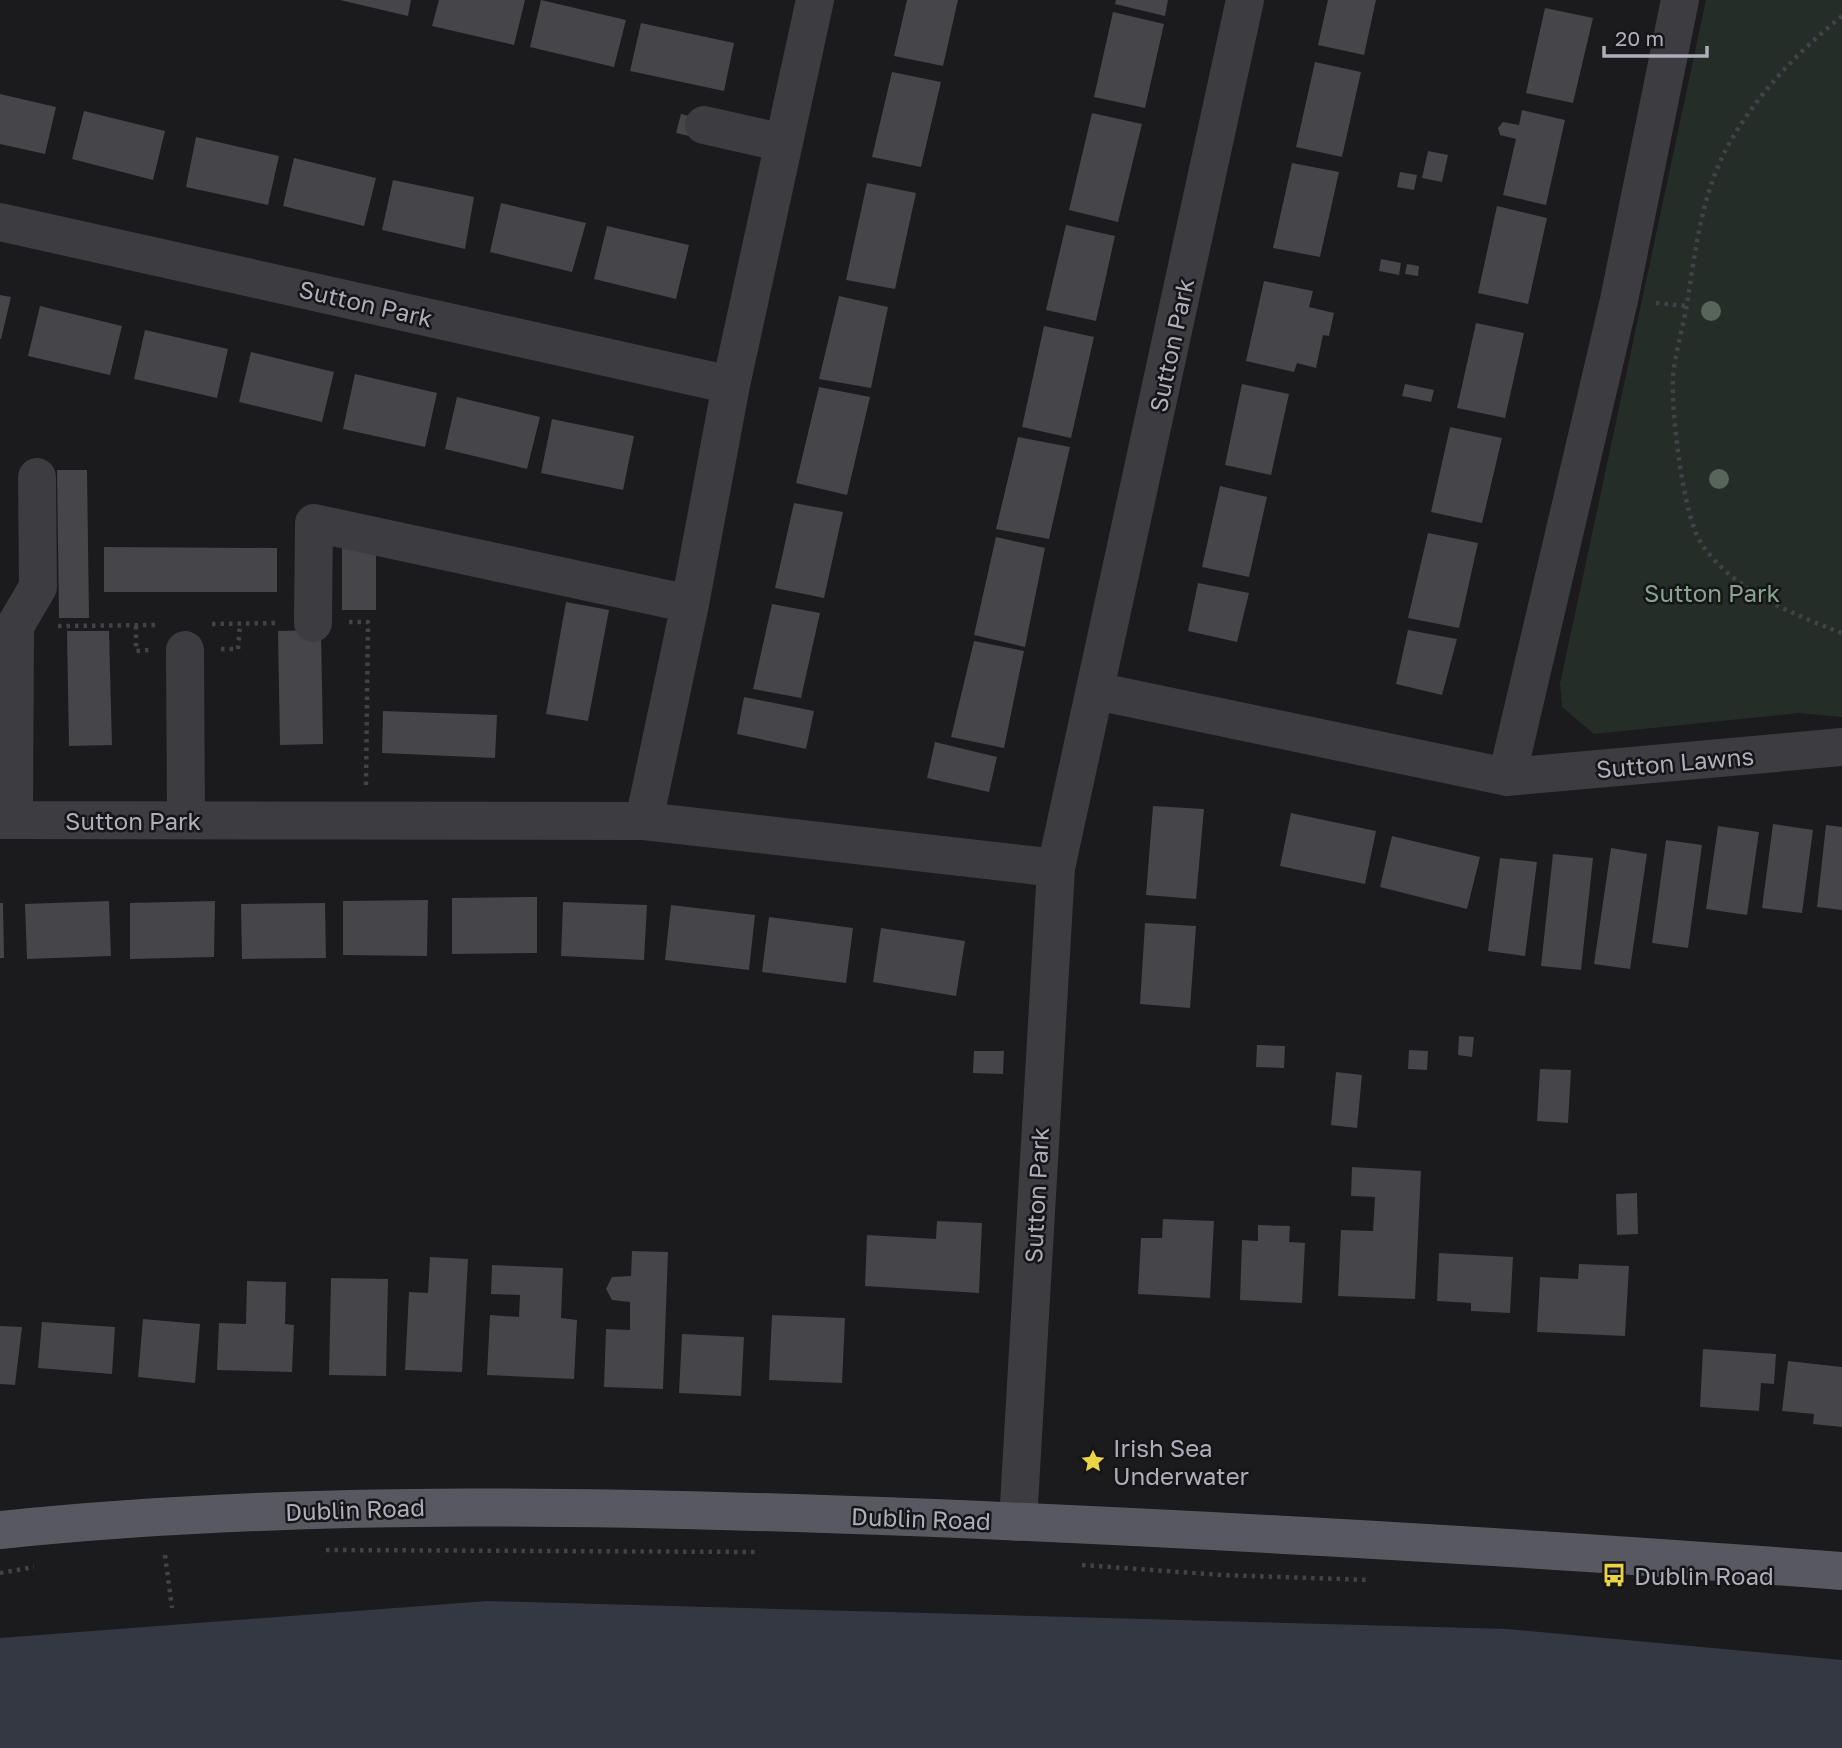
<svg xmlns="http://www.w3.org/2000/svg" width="1842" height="1748" font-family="'Golos Text',sans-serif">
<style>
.green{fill:#242d27}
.water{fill:#333842}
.building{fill:#45454a}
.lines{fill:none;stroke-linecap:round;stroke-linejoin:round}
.path{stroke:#424248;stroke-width:4.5;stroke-dasharray:3.5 5;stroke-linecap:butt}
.minor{stroke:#3c3c41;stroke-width:38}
.major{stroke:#585860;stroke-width:38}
.tree{fill:#56665b}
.labels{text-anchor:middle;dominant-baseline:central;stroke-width:5;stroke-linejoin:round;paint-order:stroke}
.street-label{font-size:24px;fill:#aeafbb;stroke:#161518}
.park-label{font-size:24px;fill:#86a58e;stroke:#161518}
.poi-label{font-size:24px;fill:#aeafbb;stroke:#161518;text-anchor:start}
</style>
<rect width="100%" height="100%" fill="#1b1a1d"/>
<!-- green -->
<path class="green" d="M1706,0H1842V717L1799,713L1594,734L1562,707L1560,684Z"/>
<!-- water -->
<path class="water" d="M487,1601L1508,1629L1842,1660V1748H0V1638Z"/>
<!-- building -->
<path class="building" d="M340,0H411L408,16Z
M439,0H525L514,45L432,26Z
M541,0L626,20L614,67L530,47Z
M907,0H958L943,66L894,56Z
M1116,0H1168L1165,16L1115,4Z
M1328,0H1376L1364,55L1318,45Z
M1545,8L1593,18L1573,103L1526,93Z
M1113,12L1164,24L1145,108L1094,97Z
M641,23L734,43L724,91L630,71Z
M1315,62L1361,72L1342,157L1296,147Z
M892,72L941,82L921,167L872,157Z
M0,94L56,107L45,154L0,144Z
M1522,110L1565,120L1546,205L1503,195L1516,139L1500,135L1498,128L1503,122L1519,125Z
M84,111L165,131L153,180L72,159Z
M1092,113L1142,124L1118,222L1069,210Z
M681,114L698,118L694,137L676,133Z
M196,137L279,156L268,205L186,187Z
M1428,151L1448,155L1442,182L1422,178Z
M294,158L376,178L364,226L283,206Z
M1292,163L1339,172L1320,257L1273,248Z
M1400,172L1417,175L1414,190L1397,187Z
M393,180L474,197L465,249L382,230Z
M867,183L916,193L895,289L846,280Z
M501,203L586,223L572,272L490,252Z
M1497,206L1547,218L1528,304L1478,293Z
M1066,225L1115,236L1096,321L1046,310Z
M607,226L689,245L676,299L594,279Z
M1381,259L1401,263L1399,275L1379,271Z
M1407,264L1419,266L1418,276L1405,274Z
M1264,281L1313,291L1309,307L1334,313L1329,336L1323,335L1316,368L1297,363L1294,372L1246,361Z
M0,295L11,297L1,339H0Z
M839,296L888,307L871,388L819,379Z
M40,306L122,326L110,375L28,356Z
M1476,323L1524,333L1505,418L1457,408Z
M1044,326L1094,337L1071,438L1022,427Z
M145,330L228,349L217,398L134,379Z
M251,352L334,372L322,422L239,402Z
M355,374L437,393L425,447L343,429Z
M1242,384L1289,394L1271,475L1225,465Z
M1405,384L1434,390L1431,402L1402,396Z
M819,387L870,397L847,495L796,483Z
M457,397L540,417L527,469L445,449Z
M552,419L634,436L623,490L541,473Z
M1450,427L1502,438L1482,523L1431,512Z
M1018,437L1070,447L1049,539L996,529Z
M57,470H87L89,618H59Z
M1220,486L1267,497L1249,577L1202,567Z
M794,503L843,512L824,598L775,588Z
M1428,533L1478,543L1459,628L1408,618Z
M996,537L1045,548L1025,647L974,635Z
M342,538H376V610H342Z
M104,547L277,548V592H104Z
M1198,583L1249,593L1237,642L1188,631Z
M566,602L609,610L588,721L546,714Z
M772,604L820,613L801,698L753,689Z
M321,630L323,744L280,745L278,631Z
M1408,630L1457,639L1442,695L1396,684Z
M67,631H109L112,745L69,746Z
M974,641L1024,651L1004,748L951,737Z
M744,697L814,711L806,749L737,734Z
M383,711L497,715L495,758L382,753Z
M935,742L997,757L989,792L927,778Z
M1153,806L1204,809L1196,899L1146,895Z
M1291,813L1376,831L1365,884L1280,866Z
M1773,824L1813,830L1802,913L1762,908Z
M1826,825L1842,827V910L1817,907Z
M1718,826L1759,832L1747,915L1706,909Z
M1392,836L1480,857L1467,909L1380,887Z
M1666,840L1702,845L1688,948L1652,943Z
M1611,848L1647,854L1630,969L1594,964Z
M1553,854L1593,858L1581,970L1541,966Z
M1500,858L1537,862L1525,956L1488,951Z
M537,897V953L452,954V898Z
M428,900L427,956L343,955V901Z
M109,901L111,956L27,959L25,904Z
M215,901L214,957L130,959V903Z
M563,902L647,905L644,960L561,956Z
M0,903H3L4,958H0Z
M325,903L326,958L242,959L241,904Z
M671,905L755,915L749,970L665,960Z
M769,917L853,928L846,983L762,972Z
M1145,923L1196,926L1190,1008L1140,1004Z
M881,928L965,941L956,996L873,982Z
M1459,1036L1474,1037L1472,1057L1458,1055Z
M1257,1045L1285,1046L1284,1068L1256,1067Z
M1409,1050L1428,1051L1427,1070L1408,1069Z
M974,1051H1004L1003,1074L973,1073Z
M1540,1069L1571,1070L1568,1123L1537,1121Z
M1336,1072L1362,1075L1357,1128L1331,1125Z
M1352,1167L1421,1171L1415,1299L1338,1296L1341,1230L1373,1231L1375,1197L1351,1196Z
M1637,1193L1638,1234L1617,1235L1616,1194Z
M1163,1219L1214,1221L1210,1298L1138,1294L1141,1238H1162Z
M937,1221L982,1223L979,1293L865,1286L867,1235L936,1239Z
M1258,1225L1290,1226L1289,1242L1305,1243L1302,1303L1240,1300L1242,1240L1258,1241Z
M632,1251L668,1252L663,1389L604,1387L606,1329L630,1330V1302L612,1300L606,1289L612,1277L631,1276Z
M1439,1253L1513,1257L1510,1313L1471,1311V1303L1437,1301Z
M430,1257L468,1259L462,1372L405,1370L409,1292L428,1293Z
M1579,1264L1629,1266L1625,1336L1537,1332L1540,1277L1578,1279Z
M492,1265L563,1268L561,1318L577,1320L574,1379L487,1375L490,1315L519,1317L520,1295L491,1294Z
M331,1278L388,1279L386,1376L329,1375Z
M247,1281L286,1282L285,1324L294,1325L292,1372L217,1370L219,1323L246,1324Z
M772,1315L845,1318L842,1383L769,1380Z
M143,1319L200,1324L195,1383L138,1377Z
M42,1322L115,1327L112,1374L38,1368Z
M0,1326L22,1327L15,1385L0,1384Z
M682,1334L744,1337L741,1396L679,1393Z
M1703,1349L1776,1354L1774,1384L1761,1383L1759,1411L1700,1407Z
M1788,1361L1842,1367V1427L1813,1424L1814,1414L1782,1411Z"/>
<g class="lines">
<!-- path -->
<path class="path" d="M1842,16C1799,51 1762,89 1733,137C1702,188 1696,247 1687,304C1683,328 1675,353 1673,377C1671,412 1683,515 1701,543C1732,590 1792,614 1842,633
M1656,303L1687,306
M349,622H368L366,786
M212,624L277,623
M58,626L158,625
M136,626V651L149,650
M221,649H238L240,624
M326,1550L758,1552
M165,1555L172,1608
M1082,1565L1222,1575L1370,1580
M0,1573L34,1567"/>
<!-- minor -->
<path class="minor" d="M704,125L784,143
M0,222L731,385
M313,623L314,523L690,604
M185,650L186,820
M1096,691L1507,777L1842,747
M1507,777L1619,300L1680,0
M0,820L644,821L1056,868
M14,820L15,626L38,587L37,477
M644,821L690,604L731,385L815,0
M1018,1522L1056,868L1245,0"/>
<!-- major -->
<path class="major" d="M0,1530C311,1498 624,1506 935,1518C1238,1531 1540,1548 1842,1571"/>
</g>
<!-- trees -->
<g class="tree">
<circle cx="1711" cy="311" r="10"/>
<circle cx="1719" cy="479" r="10"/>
</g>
<!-- icons -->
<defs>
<g id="sight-bare" transform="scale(1.89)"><path d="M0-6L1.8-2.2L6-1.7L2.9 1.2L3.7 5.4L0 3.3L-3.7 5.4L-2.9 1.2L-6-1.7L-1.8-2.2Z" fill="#ead445" stroke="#161518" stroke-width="2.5" paint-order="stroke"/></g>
<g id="bus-bare" transform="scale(1.89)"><path d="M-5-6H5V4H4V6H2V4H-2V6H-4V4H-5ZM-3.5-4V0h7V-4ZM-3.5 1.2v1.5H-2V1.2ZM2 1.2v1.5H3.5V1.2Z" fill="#ead445" stroke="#161518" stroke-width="2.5" paint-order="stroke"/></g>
</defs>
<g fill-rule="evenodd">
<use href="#sight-bare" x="1093" y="1461"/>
<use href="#bus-bare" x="1614" y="1575"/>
</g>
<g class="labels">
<!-- street labels -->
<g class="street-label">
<text transform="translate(366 303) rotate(13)">Sutton Park</text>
<text transform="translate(1171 345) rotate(-78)">Sutton Park</text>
<text transform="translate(1675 762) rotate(-5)">Sutton Lawns</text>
<text x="133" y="820">Sutton Park</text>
<text transform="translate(1036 1195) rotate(-87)">Sutton Park</text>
<text transform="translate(355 1509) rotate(-2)">Dublin Road</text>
<text transform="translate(921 1518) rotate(2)">Dublin Road</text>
</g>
<!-- park labels -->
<g class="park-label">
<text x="1712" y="592">Sutton Park</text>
</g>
<!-- poi labels -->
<g class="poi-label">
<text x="1113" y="1447">Irish Sea<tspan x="1113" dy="28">Underwater</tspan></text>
<text x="1634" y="1575">Dublin Road</text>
</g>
</g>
<!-- scale -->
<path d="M1604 46v10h103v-10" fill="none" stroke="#aeafbb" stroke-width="3.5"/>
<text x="1615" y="46" font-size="21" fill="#aeafbb" stroke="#161518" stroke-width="5" paint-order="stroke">20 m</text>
</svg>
